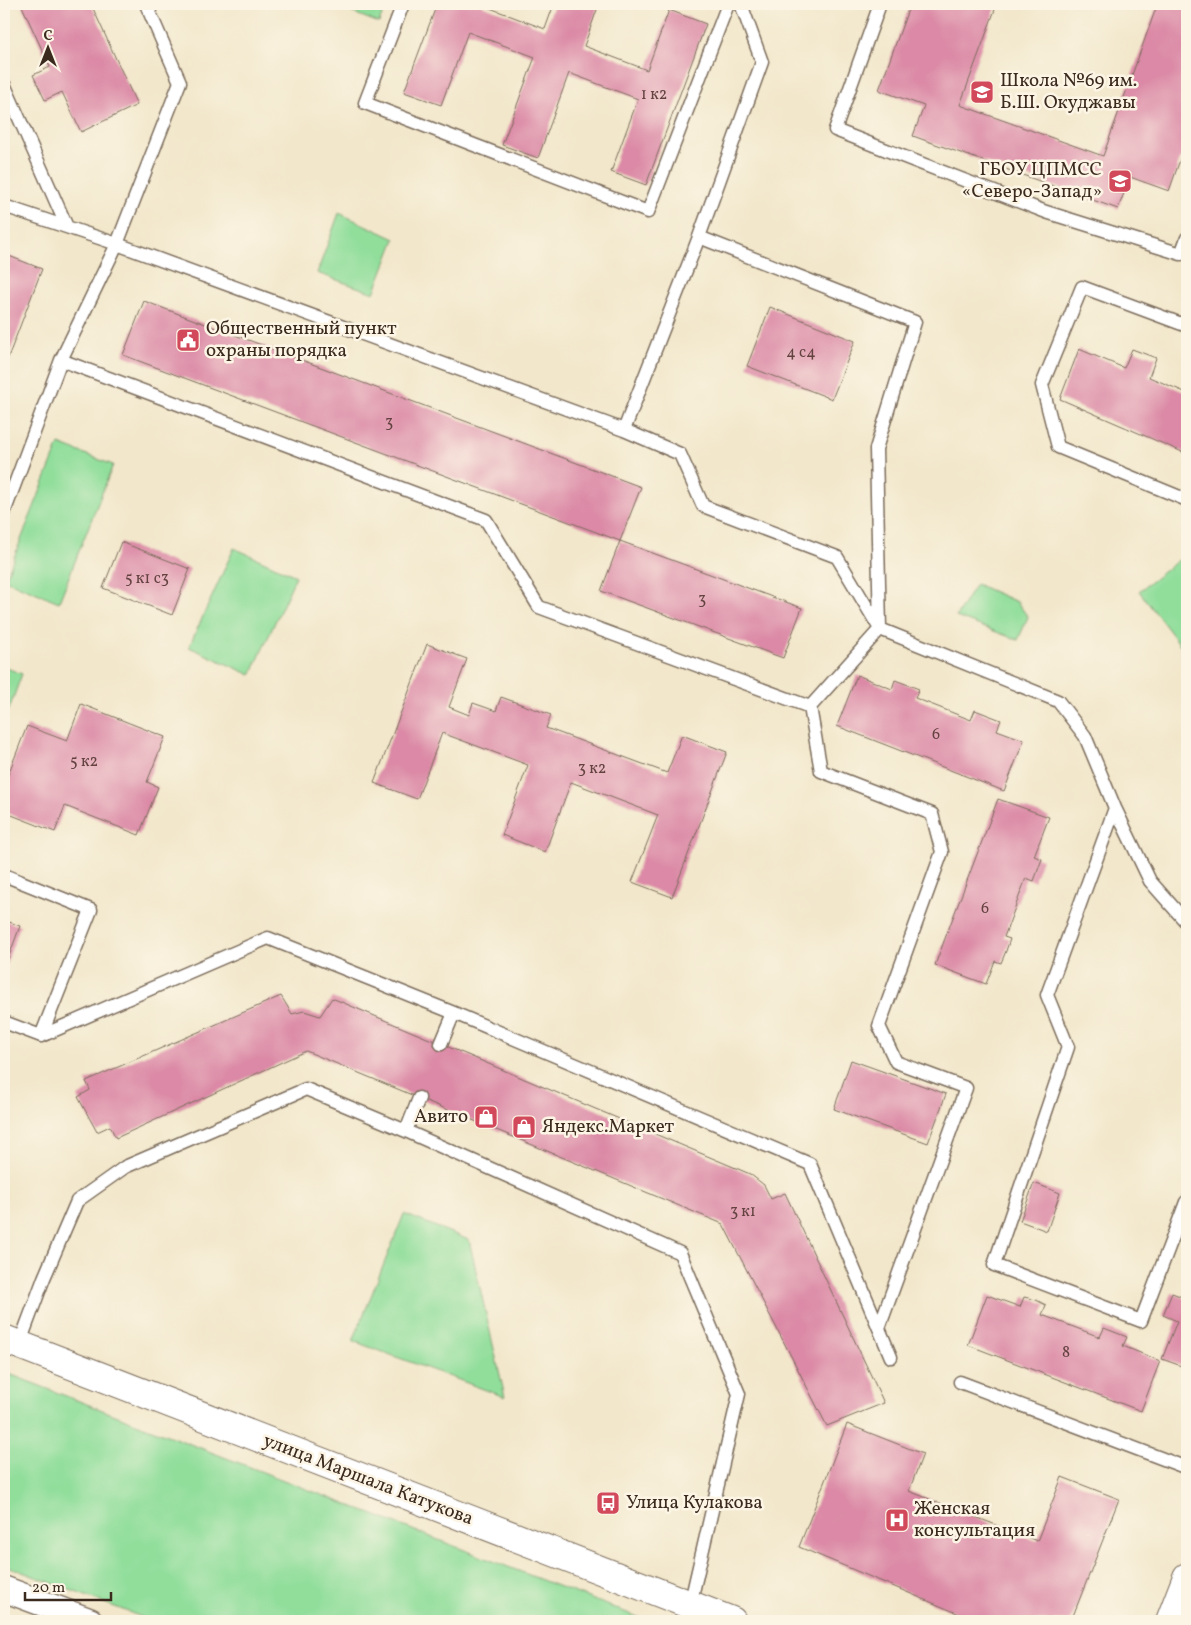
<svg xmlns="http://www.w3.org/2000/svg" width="1191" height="1625" font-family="Vollkorn,serif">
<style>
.green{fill:#91de9b;stroke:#66845c}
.building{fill:#db89a6}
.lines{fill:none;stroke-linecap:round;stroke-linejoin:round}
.lane-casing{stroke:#7b6c5b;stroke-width:15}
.street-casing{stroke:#7b6c5b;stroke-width:28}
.secondary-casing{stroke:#7b6c5b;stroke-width:30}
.lane{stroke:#fff;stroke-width:12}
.street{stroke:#fff;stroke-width:25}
.secondary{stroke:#fff;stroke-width:28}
.labels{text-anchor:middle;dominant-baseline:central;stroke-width:5;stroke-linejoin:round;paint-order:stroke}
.number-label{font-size:16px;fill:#634240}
.poi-label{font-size:19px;fill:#3b2a1e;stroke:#fcf5e5;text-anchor:start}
.street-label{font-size:19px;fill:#3b2a1e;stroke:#fcf5e5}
</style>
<rect width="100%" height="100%" fill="#fcf5e5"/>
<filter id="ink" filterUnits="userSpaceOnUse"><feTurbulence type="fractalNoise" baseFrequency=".02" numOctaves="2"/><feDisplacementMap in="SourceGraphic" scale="10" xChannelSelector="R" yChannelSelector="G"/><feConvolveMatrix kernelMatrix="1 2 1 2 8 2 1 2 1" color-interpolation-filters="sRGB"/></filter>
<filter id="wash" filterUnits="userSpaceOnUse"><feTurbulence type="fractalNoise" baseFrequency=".0096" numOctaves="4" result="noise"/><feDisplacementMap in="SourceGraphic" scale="20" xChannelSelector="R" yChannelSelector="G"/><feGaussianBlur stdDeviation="1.12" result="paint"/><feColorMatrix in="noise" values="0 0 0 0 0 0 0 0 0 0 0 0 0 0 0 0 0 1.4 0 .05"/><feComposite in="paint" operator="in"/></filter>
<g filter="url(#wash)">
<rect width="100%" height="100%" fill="#f2e7cb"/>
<!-- green -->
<path class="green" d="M337,4H386L379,23L336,6Z
M339,213L395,239L374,293L317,273Z
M59,444L113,465L59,602L5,580Z
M234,548L296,576L251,675L189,647Z
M1180,559L1187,569V654L1139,591Z
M976,584L1017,602L1028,617L1018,640L956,617Z
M4,667L22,674L8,712L4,711Z
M404,1214L469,1240L505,1397L353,1341Z
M4,1372L648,1621H152L4,1565Z"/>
<g id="blocks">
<!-- building -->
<path class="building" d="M21,4H91L137,105L81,132L62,92L45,100L33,75L50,67Z
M437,4H482V5L545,29L554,4H599L584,46L647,70L669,10L706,24L646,185L611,172L638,99L569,73L538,158L502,145L535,57L468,32L441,105L404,92Z
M910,4H997L960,105L1103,156L1156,8L1145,4H1187V140L1169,191L1130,177L1118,209L913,136L924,106L879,90Z
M4,254L42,269L4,368Z
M144,301L641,487L620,541L802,608L783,658L601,591L620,541L123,355Z
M770,307L855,341L832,399L747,366Z
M1079,349L1124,368L1132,349L1156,358L1149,377L1187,393V454L1060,399Z
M121,542L190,569L172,615L103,588Z
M427,644L467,659L449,707L469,715L473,703L496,711L501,697L551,715L546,728L667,773L682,735L727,752L672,897L632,882L658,815L571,782L545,852L502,835L528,765L442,733L417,799L374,783Z
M857,675L892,689L895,680L919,689L915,698L971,720L975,710L1001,720L997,730L1024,740L1004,791L837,726Z
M81,704L165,737L147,782L158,787L139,835L65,806L55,832L4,812V785L27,726L67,741Z
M998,799L1049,817L1034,856L1042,859L1034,881L1026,878L1004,937L1010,939L1006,951L1001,963L995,961L986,984L935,965Z
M4,920L20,926L4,970Z
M281,996L292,1014L304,1011L320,1016L332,998L750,1174L764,1185L771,1199L785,1193L884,1403L827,1426L723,1224L306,1051L116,1138L110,1126L97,1132L78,1097L90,1090L86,1081Z
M851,1060L946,1094L928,1143L834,1109Z
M1034,1183L1060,1193L1047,1231L1020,1221Z
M1172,1293L1185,1298L1187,1293V1368L1162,1359L1177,1321L1163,1315Z
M987,1295L1020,1307L1024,1297L1036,1300L1046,1305L1042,1315L1100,1337L1104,1328L1127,1337L1123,1346L1160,1361L1141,1411L968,1345Z
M847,1424L923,1454L909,1491L1037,1541L1062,1477L1119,1499L1071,1621H976L799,1547Z"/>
</g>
</g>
<g filter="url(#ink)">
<use href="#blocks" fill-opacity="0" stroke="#7b6c5b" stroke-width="1"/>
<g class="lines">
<!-- lane casing -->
<g class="lane-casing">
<path id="lane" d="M403,4L365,103L648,212L728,4
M741,4L762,62L699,237L915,322L876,449L880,629L1058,701L1085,736L1115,808L1150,881L1187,923
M880,4L835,130L1046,212L1181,254L1187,238
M4,84L67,227
M4,206L117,244L624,430L680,454L703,506L837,557L880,629L810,707
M1187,326L1082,287L1042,385L1058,447L1187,500
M61,360L486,520L539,607L810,707L821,771L932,814L942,852L879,1026L896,1062L966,1088L879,1328
M624,430L699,237
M4,513L61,360L117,244L180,82L146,4
M1115,808L1047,995L1068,1047L994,1265L1141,1321L1186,1202
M4,875L91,910L41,1036
M4,1022L41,1036L268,938L454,1013L810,1164L891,1357
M441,1044L454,1013
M406,1131L419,1098
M19,1345L44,1278L77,1201L125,1167L306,1089L406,1131L680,1253L739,1394L690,1605
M960,1382L1187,1468"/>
</g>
<!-- street casing -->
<g class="street-casing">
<path id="street" d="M4,1589L90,1621"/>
</g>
<!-- secondary casing -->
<g class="secondary-casing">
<path id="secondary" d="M4,1339L732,1621
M1170,1621L1187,1577"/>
</g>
<!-- lane -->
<use href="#lane" class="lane"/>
<!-- street -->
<use href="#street" class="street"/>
<!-- secondary -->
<use href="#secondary" class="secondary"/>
</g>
</g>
<!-- icons -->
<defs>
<g id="school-square" transform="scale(1.25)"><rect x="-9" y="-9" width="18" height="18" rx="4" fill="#d1495b" stroke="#fcf5e5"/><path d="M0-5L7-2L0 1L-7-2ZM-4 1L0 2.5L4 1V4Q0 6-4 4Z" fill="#fff"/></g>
<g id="civic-square" transform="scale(1.25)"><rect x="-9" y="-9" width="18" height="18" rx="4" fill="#d1495b" stroke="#fcf5e5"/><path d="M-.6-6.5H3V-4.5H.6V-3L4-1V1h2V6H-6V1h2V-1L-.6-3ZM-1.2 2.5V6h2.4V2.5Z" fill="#fff"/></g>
<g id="shop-square" transform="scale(1.25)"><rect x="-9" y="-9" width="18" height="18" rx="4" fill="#d1495b" stroke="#fcf5e5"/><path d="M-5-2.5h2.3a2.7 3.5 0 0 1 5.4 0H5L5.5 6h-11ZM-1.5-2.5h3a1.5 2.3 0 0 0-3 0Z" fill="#fff"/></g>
<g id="bus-square" transform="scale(1.25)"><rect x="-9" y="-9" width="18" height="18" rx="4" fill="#d1495b" stroke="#fcf5e5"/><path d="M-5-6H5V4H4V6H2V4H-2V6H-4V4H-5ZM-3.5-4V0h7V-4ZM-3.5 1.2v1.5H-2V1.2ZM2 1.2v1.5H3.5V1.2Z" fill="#fff"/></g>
<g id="hospital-square" transform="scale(1.25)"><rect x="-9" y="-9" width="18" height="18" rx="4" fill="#d1495b" stroke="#fcf5e5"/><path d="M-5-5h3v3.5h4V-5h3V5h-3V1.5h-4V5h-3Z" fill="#fff"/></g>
</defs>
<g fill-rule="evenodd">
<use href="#school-square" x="982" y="92"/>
<use href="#school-square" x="1120" y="181"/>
<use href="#civic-square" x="188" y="340"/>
<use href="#shop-square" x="486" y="1117"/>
<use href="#shop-square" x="524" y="1127"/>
<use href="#bus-square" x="608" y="1503"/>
<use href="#hospital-square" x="897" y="1520"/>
</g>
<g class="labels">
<!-- number labels -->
<g class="number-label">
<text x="654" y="95">1 к2</text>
<text x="801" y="353">4 с4</text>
<text x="389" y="423">3</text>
<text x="147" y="579">5 к1 с3</text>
<text x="702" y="600">3</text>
<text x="936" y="735">6</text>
<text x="84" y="762">5 к2</text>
<text x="592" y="769">3 к2</text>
<text x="985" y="909">6</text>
<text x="743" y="1212">3 к1</text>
<text x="1066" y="1353">8</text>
</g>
<!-- poi labels -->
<g class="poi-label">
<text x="1000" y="81">Школа №69 им.<tspan x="1000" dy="22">Б.Ш. Окуджавы</tspan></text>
<text x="1102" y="170" text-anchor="end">ГБОУ ЦПМСС<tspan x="1102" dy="22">«Северо-Запад»</tspan></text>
<text x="206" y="329">Общественный пункт<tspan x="206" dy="22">охраны порядка</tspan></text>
<text x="468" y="1117" text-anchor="end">Авито</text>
<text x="542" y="1127">Яндекс.Маркет</text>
<text x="626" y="1503">Улица Кулакова</text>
<text x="914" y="1509">Женская<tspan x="914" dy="22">консультация</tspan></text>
</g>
<!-- street labels -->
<g class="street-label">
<text transform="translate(368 1480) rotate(21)">улица Маршала Катукова</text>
</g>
</g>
<!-- margin -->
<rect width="1191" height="1625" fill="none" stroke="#fcf5e5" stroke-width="20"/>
<!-- north arrow -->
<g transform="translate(48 48)" stroke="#fcf5e5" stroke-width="4" paint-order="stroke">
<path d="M0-4L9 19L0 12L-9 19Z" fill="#3b2a1e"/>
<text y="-8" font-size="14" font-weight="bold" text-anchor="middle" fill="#3b2a1e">С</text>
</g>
<!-- scale -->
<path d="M25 1592v8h86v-8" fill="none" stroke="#3b2a1e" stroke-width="2.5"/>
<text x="32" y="1592" font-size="15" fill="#3b2a1e" stroke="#fcf5e5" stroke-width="4" paint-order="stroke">20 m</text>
</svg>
